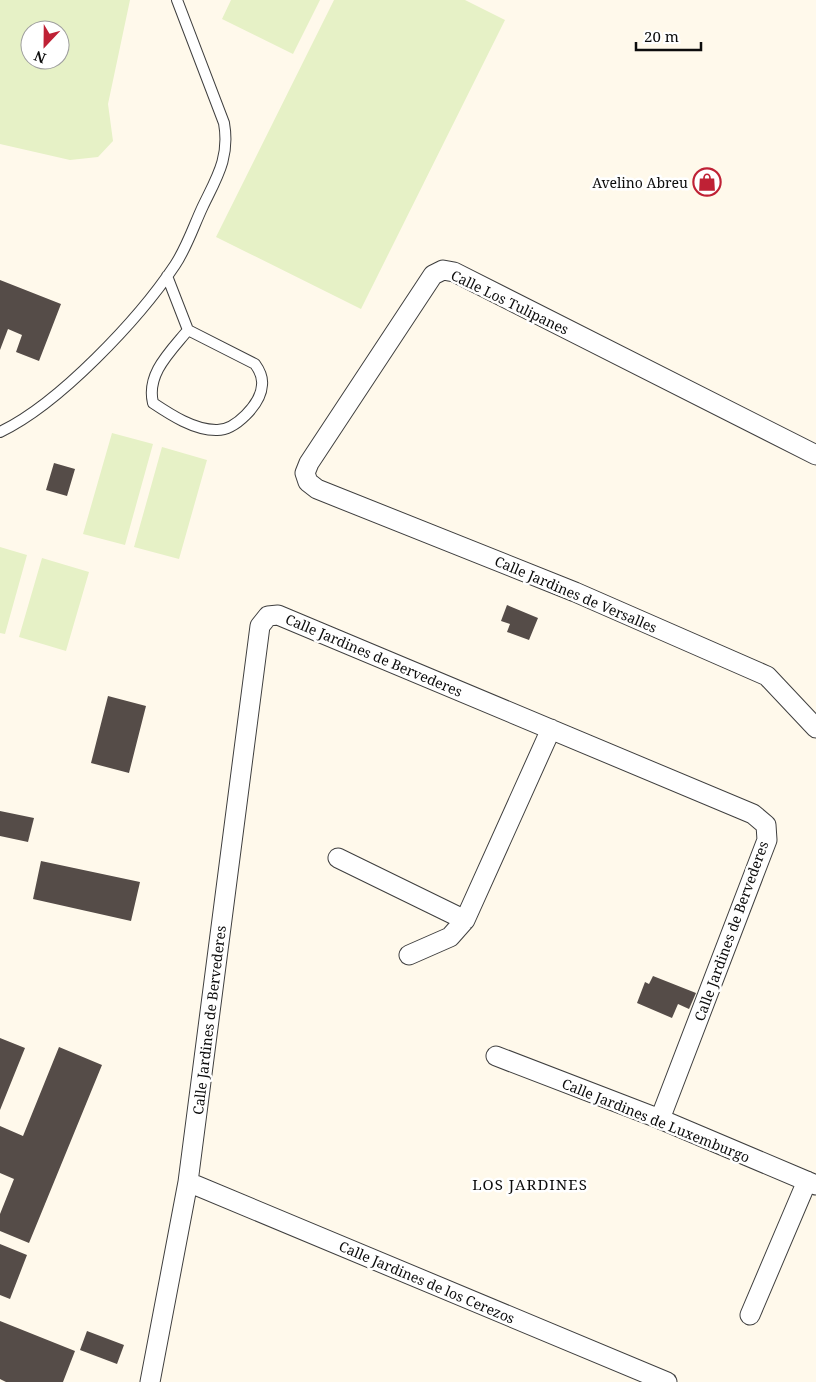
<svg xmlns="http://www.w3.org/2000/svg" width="816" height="1382" font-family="'Noto Serif',serif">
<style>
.pitch{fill:#e6f1c6;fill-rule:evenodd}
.building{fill:#554c48}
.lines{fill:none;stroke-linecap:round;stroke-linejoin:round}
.lane-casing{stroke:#3f3f3f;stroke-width:12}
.street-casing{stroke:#3f3f3f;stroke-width:21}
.lane{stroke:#fff;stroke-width:10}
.street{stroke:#fff;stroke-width:19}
.labels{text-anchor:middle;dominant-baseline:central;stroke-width:5;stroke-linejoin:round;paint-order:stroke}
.poi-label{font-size:14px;fill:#0c0c0c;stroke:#fff;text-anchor:end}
.street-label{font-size:14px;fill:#0c0c0c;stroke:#fff}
.neighbourhood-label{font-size:15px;letter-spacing:1px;fill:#0c0c0c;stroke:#fff}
</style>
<rect width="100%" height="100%" fill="#fff9eb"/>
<!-- pitch -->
<path class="pitch" d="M0,0H130L108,104L113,141L98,157L70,160L0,144ZM30,30H60V60H30Z
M231,0H320L293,54L222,19Z
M334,0H465L505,20L361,309L216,237Z
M112,433L153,444L125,545L83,534Z
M162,447L207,460L179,559L134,547Z
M0,547L27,555L5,634L0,633Z
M42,558L89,572L66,651L19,637Z"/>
<!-- building -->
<path class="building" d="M0,280L61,304L39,361L16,352L22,335L8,329L0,350Z
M54,463L75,469L67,496L46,490Z
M507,605L538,618L529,640L507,632L510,624L501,621Z
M108,696L146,706L129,773L91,763Z
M0,811L34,818L28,842L0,836Z
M41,861L140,882L131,921L33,899Z
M653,976L696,993L689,1009L678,1004L672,1018L637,1003L645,982L649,984Z
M0,1038L25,1048L0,1110Z
M59,1047L102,1065L29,1243L0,1231V1214L14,1179L0,1173V1126L23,1136Z
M0,1244L27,1255L10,1299L0,1295Z
M0,1321L75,1351L63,1382H6L0,1379Z
M87,1331L124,1345L117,1364L80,1350Z"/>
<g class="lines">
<!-- lane casing -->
<g class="lane-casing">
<path id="lane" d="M167,276L188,330L255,364C260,371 263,377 262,385C261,404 235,431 216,430C194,430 171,415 153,403C146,374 170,352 188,330
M0,432C59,404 139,319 175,265C187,247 194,225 203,206C217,177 230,157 224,123L177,0"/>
</g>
<!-- street casing -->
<g class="street-casing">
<path id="street" d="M816,455L454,272L443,270L433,275L309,463L305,473L308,482L317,489L575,592L767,676L816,728
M338,858L465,920
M409,955L450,937L465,920L551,729
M496,1056L660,1119L816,1185
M188,1182L667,1382
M750,1315L807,1181
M150,1382L188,1182L260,626L268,616L278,615L753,814L766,825L767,840L660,1119"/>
</g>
<!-- lane -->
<use href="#lane" class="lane"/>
<!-- street -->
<use href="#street" class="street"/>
</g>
<!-- icons -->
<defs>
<g id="shop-ring" transform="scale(1.4375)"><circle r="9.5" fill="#fff" stroke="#bf2135" stroke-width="1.5"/><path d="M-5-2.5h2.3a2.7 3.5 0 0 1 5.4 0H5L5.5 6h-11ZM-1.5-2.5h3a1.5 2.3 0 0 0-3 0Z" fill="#bf2135"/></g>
</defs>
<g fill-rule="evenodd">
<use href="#shop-ring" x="707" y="182"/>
</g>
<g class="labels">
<!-- poi labels -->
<g class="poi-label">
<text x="688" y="182">Avelino Abreu</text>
</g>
<!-- street labels -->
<g class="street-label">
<text transform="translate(510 302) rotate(26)">Calle Los Tulipanes</text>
<text transform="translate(576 594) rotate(23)">Calle Jardines de Versalles</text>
<text transform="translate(374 655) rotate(23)">Calle Jardines de Bervederes</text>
<text transform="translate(731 931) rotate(-70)">Calle Jardines de Bervederes</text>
<text transform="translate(209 1020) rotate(-83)">Calle Jardines de Bervederes</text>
<text transform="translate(656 1120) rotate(22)">Calle Jardines de Luxemburgo</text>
<text transform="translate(427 1282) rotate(23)">Calle Jardines de los Cerezos</text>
</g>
<!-- neighbourhood labels -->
<g class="neighbourhood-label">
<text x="530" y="1184">LOS JARDINES</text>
</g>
</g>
<!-- north arrow -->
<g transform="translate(45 45) rotate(202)"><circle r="24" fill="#ffffff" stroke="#9e9e9e"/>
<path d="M0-4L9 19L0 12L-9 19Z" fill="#bf2135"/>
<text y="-8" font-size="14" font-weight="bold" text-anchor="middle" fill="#0c0c0c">N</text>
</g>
<!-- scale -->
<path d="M636 42v8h65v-8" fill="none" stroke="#0c0c0c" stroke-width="2.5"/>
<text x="644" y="42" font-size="15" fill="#0c0c0c" stroke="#ffffff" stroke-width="4" paint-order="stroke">20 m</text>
</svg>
